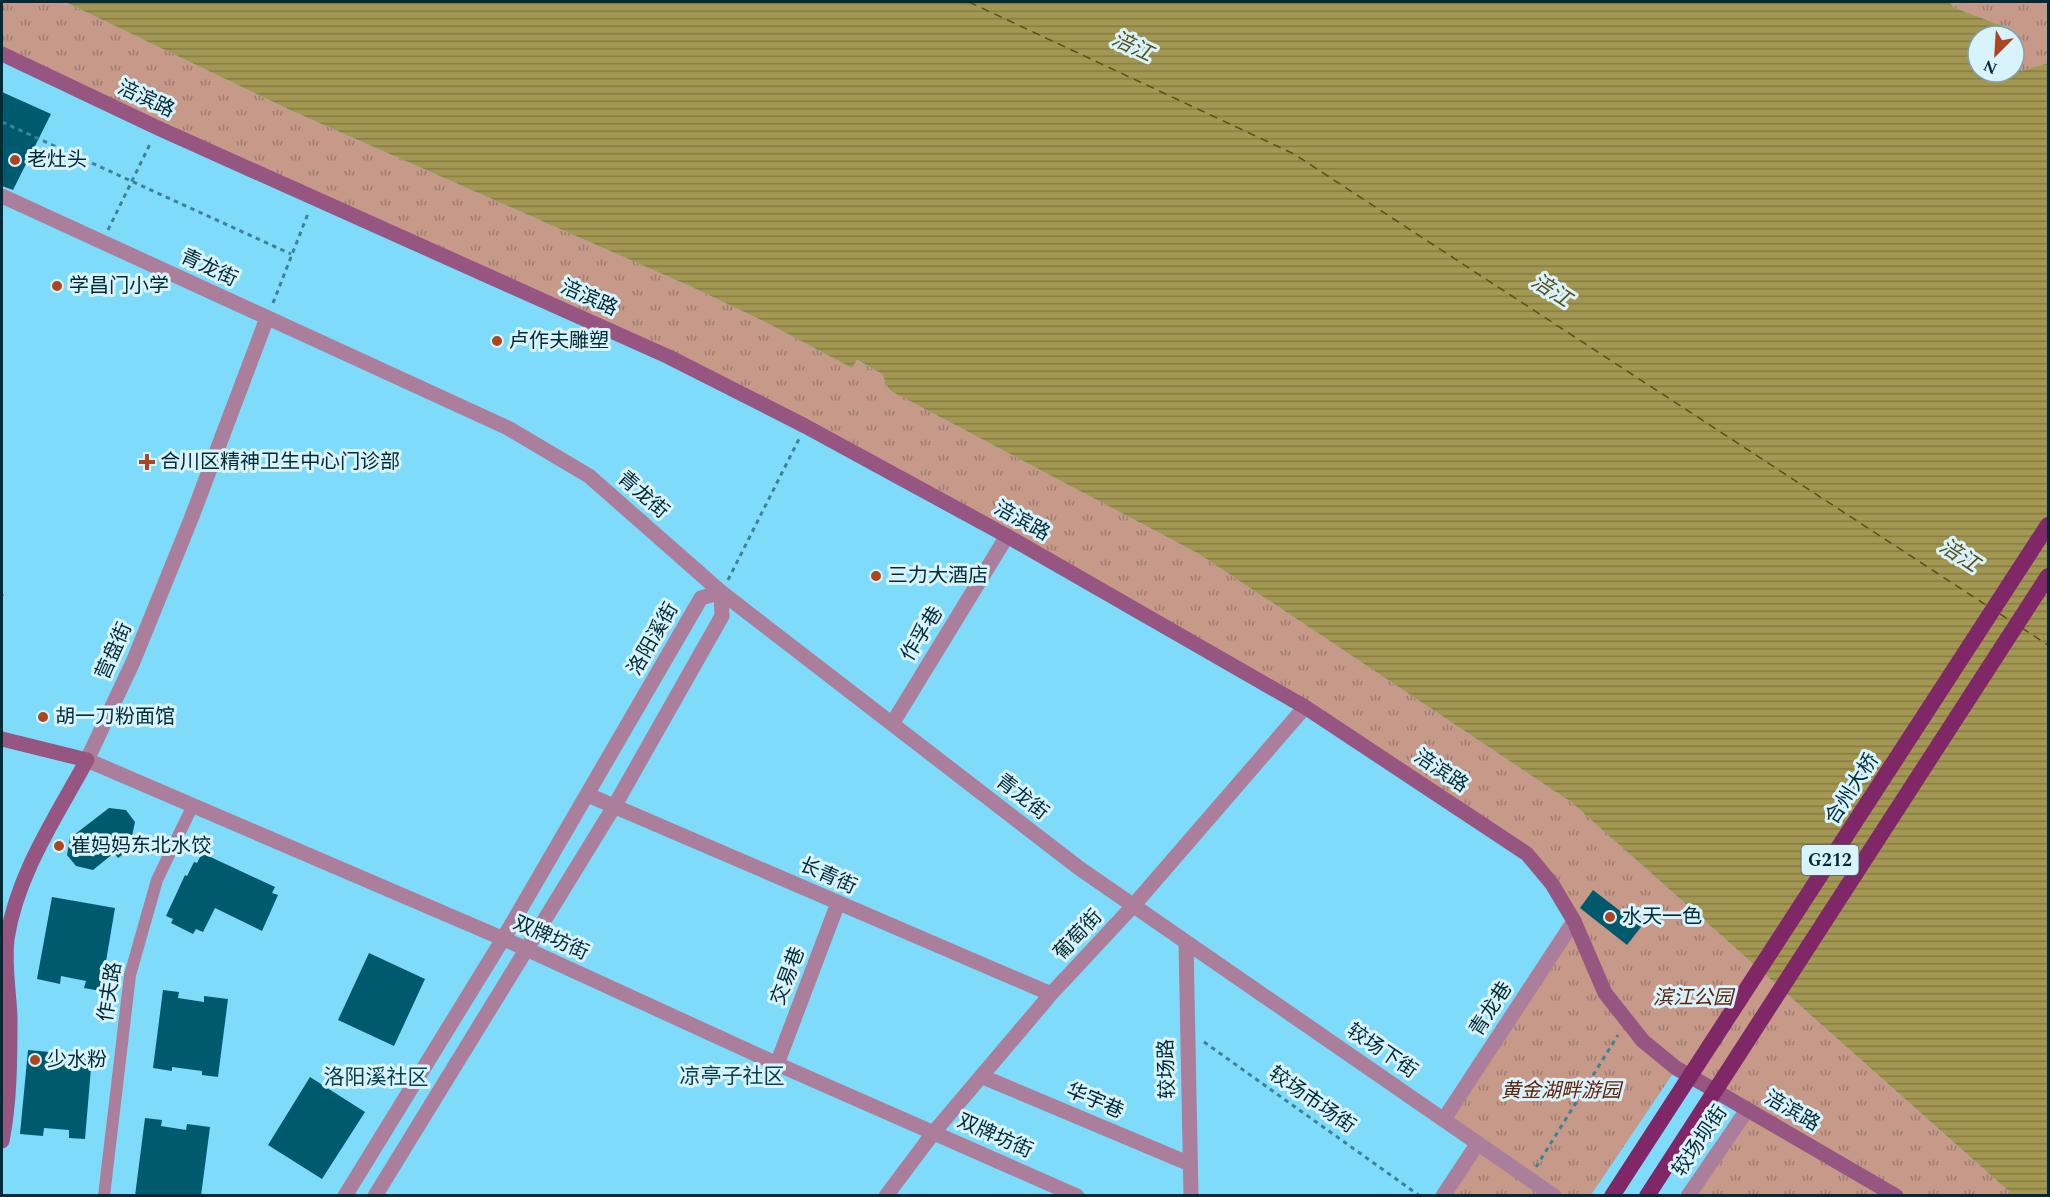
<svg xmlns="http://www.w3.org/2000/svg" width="2050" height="1197" font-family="Spectral,'Noto Sans SC',serif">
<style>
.park{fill:url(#park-tufts)}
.water{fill:url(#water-rules)}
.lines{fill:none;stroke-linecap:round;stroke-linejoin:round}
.ferry{stroke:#584f1a;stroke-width:1.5;stroke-dasharray:8 6;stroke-linecap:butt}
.building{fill:#005a6e}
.path{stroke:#3e8297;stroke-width:3;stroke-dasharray:4.5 4.5;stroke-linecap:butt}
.pedestrian{stroke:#ab7e9b;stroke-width:12}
.minor{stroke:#ab7e9b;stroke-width:15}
.tertiary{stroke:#ab7e9b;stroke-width:15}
.secondary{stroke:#975682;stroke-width:15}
.trunk-bridge{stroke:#802768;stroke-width:16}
.poi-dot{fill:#ad461e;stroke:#d9f3fc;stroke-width:2}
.labels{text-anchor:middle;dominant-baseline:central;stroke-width:6;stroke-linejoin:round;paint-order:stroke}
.shield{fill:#d9f3fc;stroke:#416671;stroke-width:1.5}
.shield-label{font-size:18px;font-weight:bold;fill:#002a36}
.street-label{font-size:20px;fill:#002a36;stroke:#d9f3fc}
.poi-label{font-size:20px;fill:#002a36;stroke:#d9f3fc;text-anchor:start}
.park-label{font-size:20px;font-style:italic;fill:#602208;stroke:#d9f3fc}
.water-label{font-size:21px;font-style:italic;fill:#584f1a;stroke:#d9f3fc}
.neighbourhood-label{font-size:21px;fill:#063f4d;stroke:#d9f3fc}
</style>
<defs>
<pattern id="park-tufts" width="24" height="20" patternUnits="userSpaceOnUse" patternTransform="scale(1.5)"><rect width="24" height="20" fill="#c79989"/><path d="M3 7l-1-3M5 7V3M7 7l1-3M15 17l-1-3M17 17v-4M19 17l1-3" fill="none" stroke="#9f7d71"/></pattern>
<pattern id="water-rules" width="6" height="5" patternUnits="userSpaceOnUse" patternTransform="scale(1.5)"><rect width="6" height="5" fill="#a39752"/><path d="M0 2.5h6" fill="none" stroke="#827b45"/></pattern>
</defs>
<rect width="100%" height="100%" fill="#7edcfa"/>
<!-- park -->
<path class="park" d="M2,2H65L292,111L694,288L767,323L852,368L856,360L882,374L889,390L1199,554L1571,802L2013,1195H1688L1747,1110L1676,1069L1591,1195H1443L1478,1143L1444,1119L1574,922L1527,854L1305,707L805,426L2,54Z
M1949,2H2048V63L2021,71L2011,29L1955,8Z"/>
<!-- water -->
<path class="water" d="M65,2H1949L1955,8L2011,29L2013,36H1978V72H2014V40L2021,71L2048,63V1195H2013L1571,802L1199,554L889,390L882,374L857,360L852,368L767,323L694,288L292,111Z"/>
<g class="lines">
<!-- ferry -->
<path class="ferry" d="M969,2L1294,154L1986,605
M2000,614L2011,621
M2022,628L2048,645"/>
</g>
<!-- building -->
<path class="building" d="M2,92L51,114L13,190L2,186Z
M109,808L126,810L135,822L132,836L138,843L118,858L114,853L93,870L76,866L67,855L70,838Z
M202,853L275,887L272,893L278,895L262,931L215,908L203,932L196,929L193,934L171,923L173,919L166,916L185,875L187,876L194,862L197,863Z
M1593,890L1641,927L1627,945L1580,908Z
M52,897L115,908L101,991L84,988L86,981L61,976L60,984L37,979Z
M369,953L425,979L394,1046L338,1020Z
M163,990L179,992L178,998L204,1002V996L228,999L218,1077L202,1075V1071L172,1067V1071L153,1068Z
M28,1050L92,1056L85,1139L69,1138V1130L44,1128L43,1136L20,1134Z
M310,1077L365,1112L322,1179L268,1145Z
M145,1118L162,1120L161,1126L186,1130L187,1124L210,1127L201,1196H135Z"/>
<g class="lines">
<!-- path -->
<path class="path" d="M2,122L291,254
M108,230L151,142
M273,303L309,211
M728,580L799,439
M2,595L3,596
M1204,1042L1420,1196
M1536,1167L1618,1035"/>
<!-- pedestrian -->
<path class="pedestrian" d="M104,1196L130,975L157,880L193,805"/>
<!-- minor -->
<path class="minor" d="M2,196L508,428L589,476L721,592L1079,868L1554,1196
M892,724L1007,536
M87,760L133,662L191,519L267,318
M588,795L1051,994
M1186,942L1191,1196
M777,1064L838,903
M983,1077L1190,1164
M1444,1119L1574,921
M886,1196L934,1132L1051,994L1133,906L1305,707
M1443,1196L1478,1143
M1688,1196L1747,1110"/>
<!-- tertiary -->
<path class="tertiary" d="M87,760L513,943L777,1064L1077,1196
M345,1196L503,939L701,598L721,592L722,616L615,805L375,1196"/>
<!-- secondary -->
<path class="secondary" d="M2,54L158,128L669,357L805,426L1007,536L1305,707L1527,854L1552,884L1574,921L1605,993L1643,1041L1676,1068L1896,1196
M2,739L87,760C56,817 17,874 7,939C4,965 9,992 10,1017C10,1058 10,1101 2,1141"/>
<!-- trunk-bridge -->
<path class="trunk-bridge" d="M1612,1196L2048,525
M1647,1196L2048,576"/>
</g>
<!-- markers -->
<g class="poi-dot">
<circle cx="15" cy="160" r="6"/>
<circle cx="57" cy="286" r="6"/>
<circle cx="497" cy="341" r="6"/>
<path d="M144 453h6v6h6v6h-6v6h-6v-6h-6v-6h6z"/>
<circle cx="876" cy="576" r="6"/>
<circle cx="43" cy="717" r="6"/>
<circle cx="59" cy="846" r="6"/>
<circle cx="1610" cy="917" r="6"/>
<circle cx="35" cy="1060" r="6"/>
</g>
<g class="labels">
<!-- shield labels -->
<rect class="shield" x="1801.5" y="845" width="57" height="30" rx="4.5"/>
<g class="shield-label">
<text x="1830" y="860">G212</text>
</g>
<!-- street labels -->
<g class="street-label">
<text transform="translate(146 99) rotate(25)">涪滨路</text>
<text transform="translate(209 268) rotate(25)">青龙街</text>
<text transform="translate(589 298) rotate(24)">涪滨路</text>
<text transform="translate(643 495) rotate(41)">青龙街</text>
<text transform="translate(1022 521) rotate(29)">涪滨路</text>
<text transform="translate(922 634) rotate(-58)">作孚巷</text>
<text transform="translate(653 639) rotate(-60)">洛阳溪街</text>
<text transform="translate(114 651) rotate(-66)">营盘街</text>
<text transform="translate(1441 771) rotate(34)">涪滨路</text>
<text transform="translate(1852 789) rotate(-57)">合州大桥</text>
<text transform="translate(1022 797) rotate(38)">青龙街</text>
<text transform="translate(828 876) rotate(24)">长青街</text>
<text transform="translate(1078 935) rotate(-47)">葡萄街</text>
<text transform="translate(551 938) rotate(24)">双牌坊街</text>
<text transform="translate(788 976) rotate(-69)">交易巷</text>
<text transform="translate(110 992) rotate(-81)">作夫路</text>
<text transform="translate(1491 1009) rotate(-57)">青龙巷</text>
<text transform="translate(1382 1051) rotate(34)">较场下街</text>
<text transform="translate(1167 1069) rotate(-92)">较场路</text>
<text transform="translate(1312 1100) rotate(35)">较场市场街</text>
<text transform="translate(1095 1101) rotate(23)">华宇巷</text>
<text transform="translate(1792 1111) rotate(30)">涪滨路</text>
<text transform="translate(995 1136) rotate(24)">双牌坊街</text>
<text transform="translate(1700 1141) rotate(-56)">较场坝街</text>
</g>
<!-- poi labels -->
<g class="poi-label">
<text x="27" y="160">老灶头</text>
<text x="69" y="286">学昌门小学</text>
<text x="509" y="341">卢作夫雕塑</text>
<text x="160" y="462">合川区精神卫生中心门诊部</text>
<text x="888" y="576">三力大酒店</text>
<text x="55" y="717">胡一刀粉面馆</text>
<text x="71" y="846">崔妈妈东北水饺</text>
<text x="1622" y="917">水天一色</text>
<text x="47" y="1060">少水粉</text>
</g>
<!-- park labels -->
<g class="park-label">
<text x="1693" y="998">滨江公园</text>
<text x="1561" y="1091">黄金湖畔游园</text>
</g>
<!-- water labels -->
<g class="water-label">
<text transform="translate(1132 47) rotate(25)">涪江</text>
<text transform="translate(1551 291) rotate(33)">涪江</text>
<text transform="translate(1959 556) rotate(33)">涪江</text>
</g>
<!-- neighbourhood labels -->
<g class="neighbourhood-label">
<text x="732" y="1077">凉亭子社区</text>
<text x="376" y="1078">洛阳溪社区</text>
</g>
</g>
<!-- border -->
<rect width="2050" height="1197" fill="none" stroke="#002a36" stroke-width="6"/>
<!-- north arrow -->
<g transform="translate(1996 54) rotate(204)"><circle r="28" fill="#d9f3fc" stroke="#82a3ad" stroke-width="1.5"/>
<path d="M0-4.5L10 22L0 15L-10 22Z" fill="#ad461e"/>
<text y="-9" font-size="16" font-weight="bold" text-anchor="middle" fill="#002a36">N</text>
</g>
</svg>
